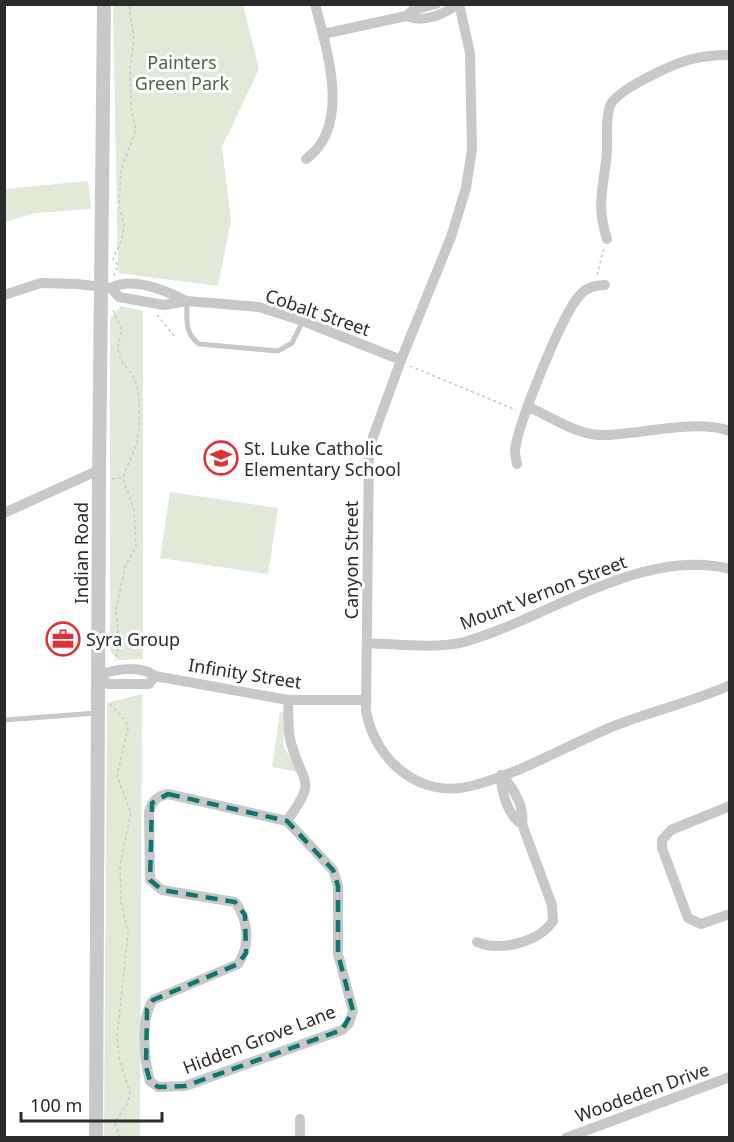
<svg xmlns="http://www.w3.org/2000/svg" width="734" height="1142" font-family="'Noto Sans',sans-serif">
<style>
.green{fill:#e1e9d9}
.lines{fill:none;stroke-linecap:round;stroke-linejoin:round}
.path{stroke:#c8c8c8;stroke-width:1.5;stroke-dasharray:3 3;stroke-linecap:butt}
.service{stroke:#c8c8c8;stroke-width:5}
.minor{stroke:#c8c8c8;stroke-width:10}
.tertiary{stroke:#c8c8c8;stroke-width:14}
.marked{fill:none;stroke:#0f766e;stroke-width:4.5;stroke-dasharray:12 8;stroke-linejoin:round}
.labels{text-anchor:middle;dominant-baseline:central;stroke-width:6;stroke-linejoin:round;paint-order:stroke}
.park-label{font-size:18px;fill:#4c653b;stroke:#fff}
.street-label{font-size:18px;fill:#2b2b2b;stroke:#fff}
.poi-label{font-size:18px;fill:#2b2b2b;stroke:#fff;text-anchor:start}
</style>
<rect width="100%" height="100%" fill="#fff"/>
<!-- green -->
<path class="green" d="M113,5H243L259,69L222,147L231,220L218,286L118,273Z
M88,181L91,209L35,213L5,222V189Z
M121,306L143,311V659L118,660L110,651V318Z
M170,492L278,508L268,574L160,558Z
M142,694L140,1137L104,1138L107,703Z
M280,712L285,713L283,746L299,772L272,767Z"/>
<g class="lines">
<!-- path -->
<path class="path" d="M597,275L604,248
M114,276L118,265L113,259L122,239L124,225L119,205L121,169L136,130L131,108L130,69L134,39L129,4
M113,310L122,331C109,366 134,363 138,391C140,406 140,433 135,448C132,458 126,467 123,478L134,510L136,546L125,567L116,610L119,645L115,661
M157,315L176,338
M410,366L516,410
M291,471L359,469
M112,479L122,478
M110,704L126,721L128,728L117,776L131,813L120,865L121,902L128,933L117,1037L119,1057L130,1093L128,1103L117,1119L115,1126L121,1138"/>
<!-- service -->
<path class="service" d="M187,301C187,319 184,333 199,344L278,351L292,343L303,321
M4,720L97,713"/>
<!-- minor -->
<path class="minor" d="M459,4L470,53L472,149L466,188L451,237L401,360L369,448L366,711C375,760 419,799 471,786C515,776 570,744 614,726C651,711 693,702 730,685
M406,16C423,23 444,15 457,4
M323,34L406,16L413,10L436,4
M306,159C352,126 327,51 315,4
M607,239C597,208 602,193 606,161C609,144 604,122 610,106C616,90 671,65 688,60C702,56 715,55 730,55
M111,288C133,276 165,290 186,301
M4,295L41,283L77,284L111,288L119,297L164,305L187,301L259,307L303,321L401,360
M529,407C549,416 576,434 599,435C636,436 693,418 730,431
M517,464C516,459 515,454 515,450C518,424 562,314 580,295C586,288 595,285 605,285
M4,513L99,470
M367,643C395,644 437,649 464,642C547,619 643,546 730,569
M155,676L149,684H108L99,675C115,669 141,665 155,676L288,700H366
M501,775C501,792 508,816 522,824
M168,794L287,821L333,870L338,886V954L353,1011L349,1023L342,1030L185,1086L158,1087L150,1081C144,1059 140,1019 153,1000L238,964C251,945 248,919 235,902L162,890L150,880L149,812C152,802 156,796 168,794Z
M730,806L671,830L662,840V848L688,918L701,924L730,914
M287,821C318,778 303,786 291,743C287,730 289,713 288,700
M477,942C500,952 539,942 553,921L552,905L522,824C525,807 513,787 501,775
M300,1119V1138
M566,1138L730,1077"/>
<!-- tertiary -->
<path class="tertiary" d="M96,1138L99,479L104,4"/>
</g>
<!-- marked area -->
<path class="marked" d="M168,794L287,821L333,870L338,886V954L353,1011L342,1030L185,1086L158,1087L150,1081L146,1067L147,1009L153,1000L238,964L246,953L245,915L235,902L162,890L150,880L152,803Z"/>
<!-- icons -->
<defs>
<g id="school-ring" transform="scale(1.725)"><circle r="9.5" fill="#fff" stroke="#de3234" stroke-width="1.5"/><path d="M0-5L7-2L0 1L-7-2ZM-4 1L0 2.5L4 1V4Q0 6-4 4Z" fill="#de3234"/></g>
<g id="office-ring" transform="scale(1.725)"><circle r="9.5" fill="#fff" stroke="#de3234" stroke-width="1.5"/><path d="M-6-3h4V-5.5h4V-3h4V5H-6ZM-1-4.5V-3h2v-1.5ZM-6 0V1H6V0Z" fill="#de3234"/></g>
</defs>
<g fill-rule="evenodd">
<use href="#school-ring" x="221" y="458"/>
<use href="#office-ring" x="63" y="639"/>
</g>
<g class="labels">
<!-- park labels -->
<g class="park-label">
<text x="182" y="62">Painters<tspan x="182" dy="21">Green Park</tspan></text>
</g>
<!-- street labels -->
<g class="street-label">
<text transform="translate(318 312) rotate(19)">Cobalt Street</text>
<text transform="translate(81 553) rotate(-90)">Indian Road</text>
<text transform="translate(351 560) rotate(-90)">Canyon Street</text>
<text transform="translate(543 592) rotate(-21)">Mount Vernon Street</text>
<text transform="translate(245 673) rotate(9)">Infinity Street</text>
<text transform="translate(259 1039) rotate(-21)">Hidden Grove Lane</text>
<text transform="translate(642 1092) rotate(-20)">Woodeden Drive</text>
</g>
<!-- poi labels -->
<g class="poi-label">
<text x="244" y="448">St. Luke Catholic<tspan x="244" dy="21">Elementary School</tspan></text>
<text x="86" y="639">Syra Group</text>
</g>
</g>
<!-- border -->
<rect width="734" height="1142" fill="none" stroke="#2b2b2b" stroke-width="12"/>
<!-- scale -->
<path d="M21 1112v9h141v-9" fill="none" stroke="#2b2b2b" stroke-width="3"/>
<text x="30" y="1112" font-size="18" fill="#2b2b2b" stroke="#ffffff" stroke-width="4.5" paint-order="stroke">100 m</text>
</svg>
